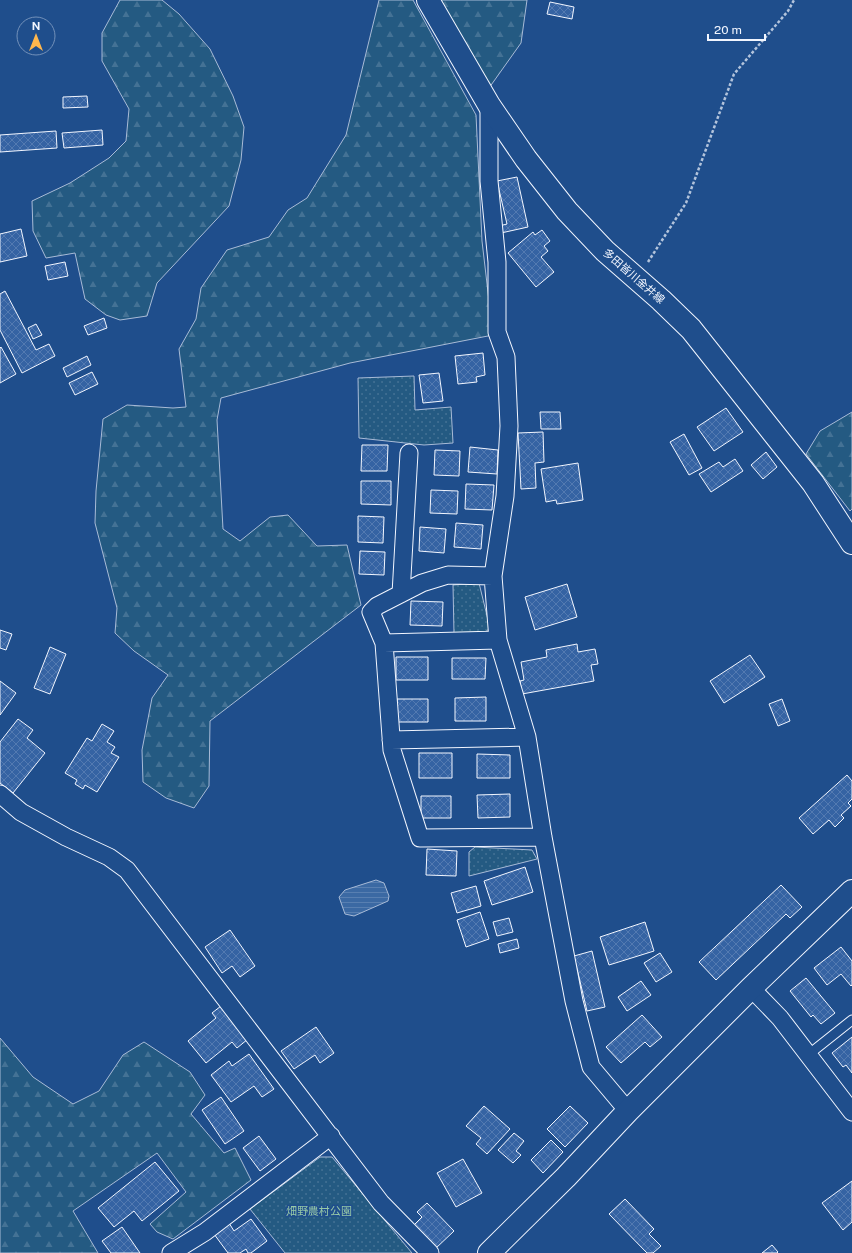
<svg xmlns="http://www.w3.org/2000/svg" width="852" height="1253" font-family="'Public Sans','Noto Sans JP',sans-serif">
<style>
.grass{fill:url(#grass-dots);stroke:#a8bbd7}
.forest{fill:url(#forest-firs);stroke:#a8bbd7}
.water{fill:url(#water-rules);stroke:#a8bbd7}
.building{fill:url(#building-cross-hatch);stroke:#f2f6ff}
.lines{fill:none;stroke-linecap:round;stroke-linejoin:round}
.lane-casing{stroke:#f2f6ff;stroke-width:11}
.street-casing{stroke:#f2f6ff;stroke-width:19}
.secondary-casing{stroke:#f2f6ff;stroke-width:24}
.path{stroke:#b3c4dc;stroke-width:2.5;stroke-dasharray:3 2;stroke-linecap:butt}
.lane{stroke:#1f4e8c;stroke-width:9}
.street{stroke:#1f4e8c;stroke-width:17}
.secondary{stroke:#1f4e8c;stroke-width:22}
.labels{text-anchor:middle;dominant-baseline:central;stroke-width:3;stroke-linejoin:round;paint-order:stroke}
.street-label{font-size:11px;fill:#f2f6ff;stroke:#1f4e8c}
.park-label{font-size:11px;fill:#97c8a6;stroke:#1f4e8c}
</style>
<defs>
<pattern id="grass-dots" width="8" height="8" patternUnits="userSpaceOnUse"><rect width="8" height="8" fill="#245a82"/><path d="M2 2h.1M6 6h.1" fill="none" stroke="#447295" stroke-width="1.8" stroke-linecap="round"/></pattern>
<pattern id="forest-firs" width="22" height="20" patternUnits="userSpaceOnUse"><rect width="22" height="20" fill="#245a82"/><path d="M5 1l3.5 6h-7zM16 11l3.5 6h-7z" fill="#447295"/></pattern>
<pattern id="water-rules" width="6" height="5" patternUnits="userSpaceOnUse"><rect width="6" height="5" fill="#3b69a3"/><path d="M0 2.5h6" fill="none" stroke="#587fb1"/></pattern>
<pattern id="building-cross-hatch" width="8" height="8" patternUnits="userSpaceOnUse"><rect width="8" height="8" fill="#3563a3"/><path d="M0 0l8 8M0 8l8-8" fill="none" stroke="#537ab1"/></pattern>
</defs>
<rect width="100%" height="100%" fill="#1f4e8c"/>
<!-- grass -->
<path class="grass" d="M414,376L415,410L451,407L453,443L424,445L359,438L358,378Z
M479,583L490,628L483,634H454L453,585Z
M475,847L532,850L537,859L469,876V852Z
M320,1157H332L412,1253H285L250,1209Z"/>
<!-- forest -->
<path class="forest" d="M120,0H162L179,14L210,49L233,96L244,127L241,160L229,206L157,283L147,316L120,320L106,315L85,299L75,253L46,258L33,231L32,201L70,183L109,158L126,141L129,109L102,61V33Z
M379,0H413L476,115L482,241L493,335L350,363L221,398L217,420L223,529L240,541L270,517L288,515L317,546L347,545L361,605L210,721L209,786L194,808L166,798L143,782L142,750L152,698L168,675L134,651L115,633L117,608L95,523L96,491L103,419L127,405L173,408L186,407L179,349L196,319L201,288L227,250L269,237L288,210L307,198L346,135Z
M437,0H527L521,43L489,88Z
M852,412V509L850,511L806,454L820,431Z
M0,1038L33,1077L73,1104L99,1091L123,1055L144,1042L190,1072L205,1095L191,1114L224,1153L235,1148L251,1180L173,1239L157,1232L150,1224L186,1192L157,1153L73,1211L98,1253H0Z"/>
<!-- water -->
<path class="water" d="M376,880L384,883L389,896L388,901L354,916L345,914L339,897L345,890Z"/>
<!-- building -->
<path class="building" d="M550,2L574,7L572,19L547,14Z
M87,96L88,107L63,108V97Z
M102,130L103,145L64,148L62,133Z
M56,131L57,148L0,152V135Z
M517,177L528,227L501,233L499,226L507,224L497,181Z
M21,229L27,256L0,262V234Z
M542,230L550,241L544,246L548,251L541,257L554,272L536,287L508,253L533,232L535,235Z
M65,262L68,276L48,280L45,266Z
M5,291L36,350L49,344L55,356L22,373L0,330V294Z
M104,318L107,328L88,335L84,326Z
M36,324L42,335L33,339L28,328Z
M1,347L16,374L0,383V348Z
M483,353L485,375L476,377L477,382L458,384L455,356Z
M87,356L91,365L67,377L63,368Z
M92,372L98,384L75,395L69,383Z
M439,373L443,401L423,403L419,375Z
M726,408L743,432L714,451L697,427Z
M540,412H560L561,429H541Z
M543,432L544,462L535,463L536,488L521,489L518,433Z
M684,434L702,468L689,475L670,442Z
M362,445H388L387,471H361Z
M470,447L498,450L497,474L468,472Z
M435,450L460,451L459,476L434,475Z
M766,452L777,467L763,479L751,465Z
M735,459L743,471L711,492L699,474L719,462L723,467Z
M578,463L583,500L557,504L556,500L546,502L541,469Z
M361,481H391V505L361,504Z
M466,484L494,485L492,510L465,509Z
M431,490L458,491L457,514L430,513Z
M358,516L384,517L383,543L358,542Z
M456,523L483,525L481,549L454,547Z
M420,527L446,529L444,553L419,551Z
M360,551L385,552L384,575L359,574Z
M567,584L577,617L535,630L525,597Z
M411,601L443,602L442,626L410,625Z
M0,630L12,634L6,650L0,648Z
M577,644L578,652L595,649L598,664L591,665L594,681L522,694L520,681L524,680L521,662L547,657L546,650Z
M50,647L66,654L50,694L34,688Z
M750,655L765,677L724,703L710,681Z
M396,657H428V680H396Z
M452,658H486L485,679H452Z
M0,681L16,693L0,715Z
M486,697V721H455V698Z
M397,699H428V722H397Z
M782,699L790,721L778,726L769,704Z
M18,719L33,730L27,738L45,753L13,793L0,783V742Z
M102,724L114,731L107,742L115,747L111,753L119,757L97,792L85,785L83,789L75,784L77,780L65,773L87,738L92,741Z
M419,753H452V778H419Z
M477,754L510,755V778H477Z
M847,775L852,781V799L848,803L851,806L841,815L844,818L835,827L829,820L813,834L799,818Z
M510,794V817L478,818L477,795Z
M421,796H451V818H421Z
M427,849L457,851L456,876L426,875Z
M525,867L533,892L492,905L484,881Z
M781,885L802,907L790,918L786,914L716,980L699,962Z
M476,886L481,906L457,913L451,893Z
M480,912L489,939L466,947L457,920Z
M509,918L513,932L497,936L493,922Z
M645,922L654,951L609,965L600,937Z
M230,930L255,966L240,977L232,966L222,973L205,947Z
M517,939L519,948L500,953L498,944Z
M841,947L852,961V985L851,986L841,974L827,985L814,968Z
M592,951L605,1007L587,1011L574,956Z
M660,953L672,972L656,982L644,963Z
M806,978L835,1013L821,1024L813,1015L811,1017L790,991Z
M641,981L651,995L627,1011L618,997Z
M221,1006L248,1039L237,1048L232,1042L206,1063L188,1041L216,1018L212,1013Z
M642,1015L662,1037L650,1047L645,1042L621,1063L606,1047Z
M316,1027L334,1053L320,1063L315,1055L294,1069L281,1051Z
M852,1037V1073L846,1065L843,1067L832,1053Z
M249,1054L274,1089L262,1097L254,1086L231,1102L211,1075L229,1061L232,1066Z
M221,1097L244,1131L225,1144L202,1110Z
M484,1106L510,1129L487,1154L476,1144L481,1138L466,1126Z
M570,1106L588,1123L565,1147L547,1129Z
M514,1133L524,1141L516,1151L521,1155L513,1163L498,1150Z
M259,1136L276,1159L260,1171L243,1148Z
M551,1140L563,1152L543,1173L531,1160Z
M463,1159L482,1193L456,1207L437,1173Z
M155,1162L179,1191L142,1221L134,1211L114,1227L98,1208Z
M852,1181V1222L843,1230L822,1203Z
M625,1199L654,1229L649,1234L661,1246L653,1253H647L609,1214Z
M427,1203L454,1231L435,1249L413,1226L422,1217L417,1212Z
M251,1219L267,1241L251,1253H248L246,1249L240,1253H228L214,1234L229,1223L234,1231Z
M122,1227L140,1253H111L102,1241Z
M772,1245L778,1252L777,1253H762Z"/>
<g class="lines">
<!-- lane casing -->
<g class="lane-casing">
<path id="lane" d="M808,1055L852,1020"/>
</g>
<!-- street casing -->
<g class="street-casing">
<path id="street" d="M489,105V181L497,262V332L506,357L509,426L505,496L493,576L498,640L527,737L543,837L574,1001L591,1067L628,1111
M401,594L409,453
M498,640L384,643L392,750L420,838L543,837
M384,643L371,612L377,606L422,583L448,575L493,576
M391,740L527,737
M0,794L21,812L66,837L109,857L127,870L381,1203L430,1253
M751,988L780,1018L852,1112
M171,1253L205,1232L331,1136"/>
</g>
<!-- secondary casing -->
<g class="secondary-casing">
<path id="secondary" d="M428,0L489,105L526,159L567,211L605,251L661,300L691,329L813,483L852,543
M489,1253L566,1177L628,1111L751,988L852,891"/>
</g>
<!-- path -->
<path class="path" d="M648,262L686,203L734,74L788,11L794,0"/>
<!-- lane -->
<use href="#lane" class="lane"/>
<!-- street -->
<use href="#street" class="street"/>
<!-- secondary -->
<use href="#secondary" class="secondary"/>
</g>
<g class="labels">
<!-- street labels -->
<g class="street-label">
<text transform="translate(634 276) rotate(41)">多田皆川金井線</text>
</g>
<!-- park labels -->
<g class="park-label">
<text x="319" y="1211">畑野農村公園</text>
</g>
</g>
<!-- north arrow -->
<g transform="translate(36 36)"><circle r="19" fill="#1f4e8c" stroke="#7391ba"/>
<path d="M0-3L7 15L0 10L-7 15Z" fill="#ffb74d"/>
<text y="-6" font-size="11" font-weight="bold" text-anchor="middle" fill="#f2f6ff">N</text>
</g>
<!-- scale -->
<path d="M708 34v6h57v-6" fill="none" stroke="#f2f6ff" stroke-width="2"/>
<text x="714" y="34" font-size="12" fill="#f2f6ff" stroke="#1f4e8c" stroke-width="3" paint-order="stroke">20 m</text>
</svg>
